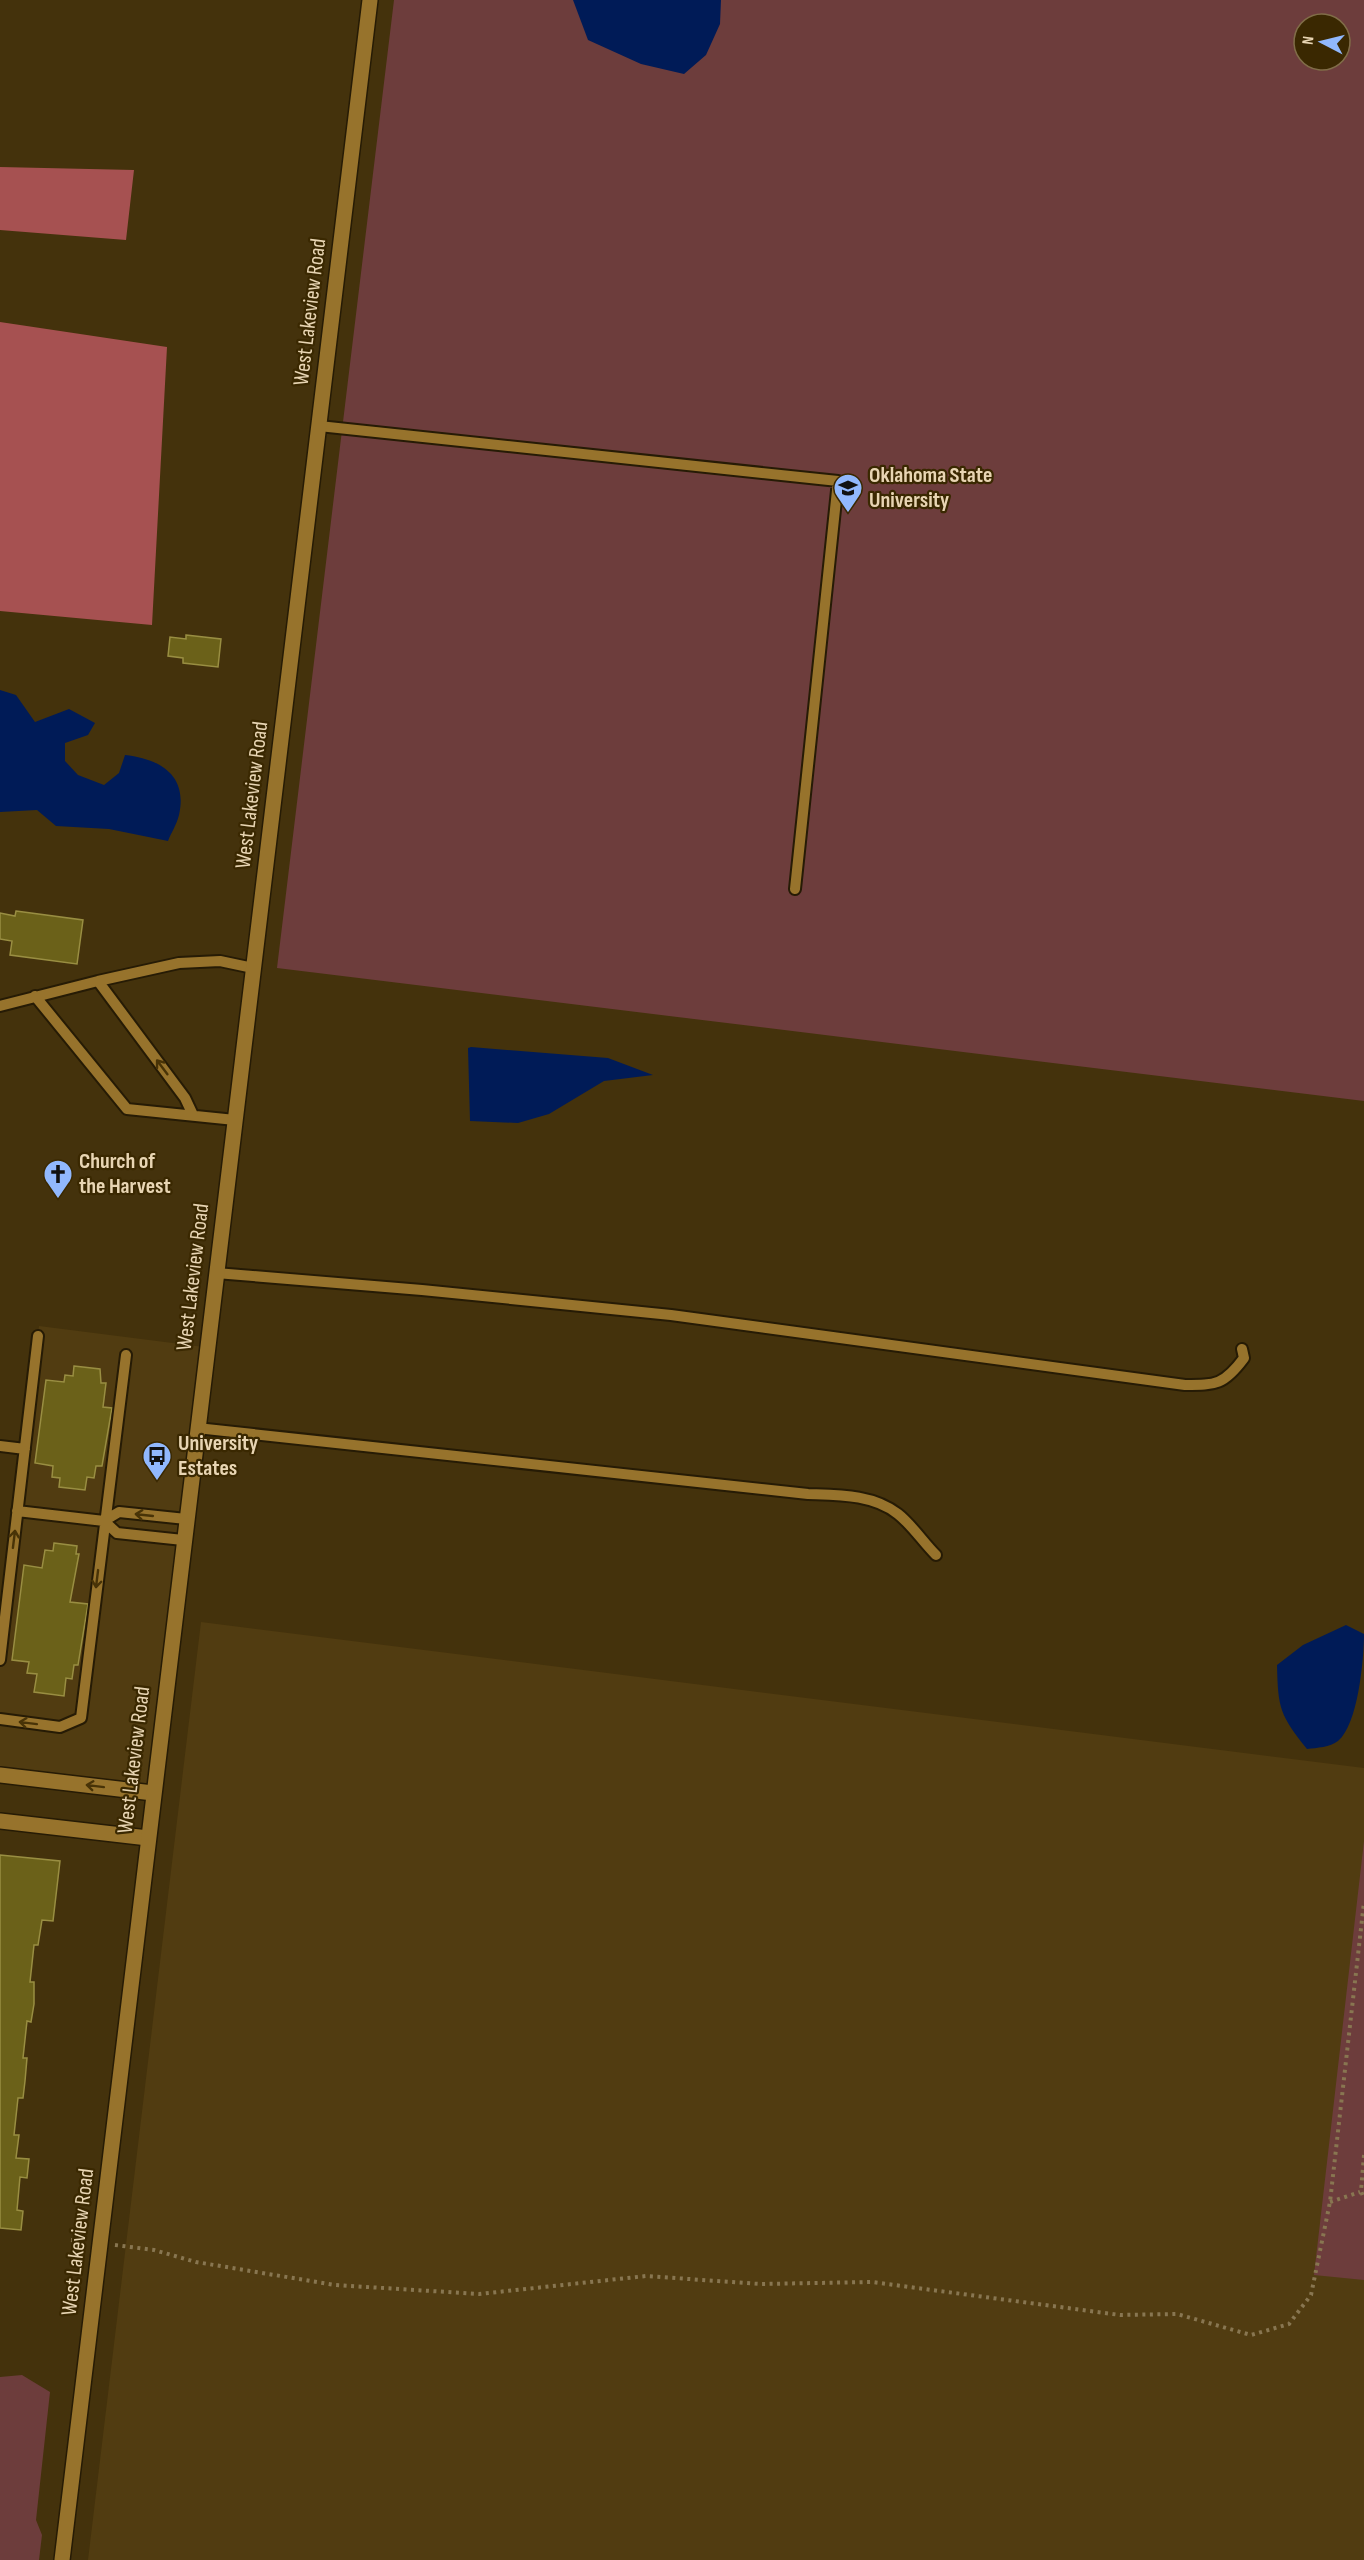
<svg xmlns="http://www.w3.org/2000/svg" width="1364" height="2560" font-family="'Sofia Sans Condensed',sans-serif">
<style>
.built{fill:#513c11}
.green{fill:#6d3d3c;fill-rule:evenodd}
.forest{fill:#a65151}
.water{fill:#001b57}
.building{fill:#6b6119;stroke:#998e42;stroke-width:1.5}
.lines{fill:none;stroke-linecap:round;stroke-linejoin:round}
.service-casing{stroke:#261b05;stroke-width:14}
.minor-casing{stroke:#261b05;stroke-width:18}
.secondary-casing{stroke:#261b05;stroke-width:18}
.path{stroke:#887651;stroke-width:4;stroke-dasharray:3 4.5;stroke-linecap:butt}
.service{stroke:#97732c;stroke-width:10}
.minor{stroke:#97732c;stroke-width:15}
.secondary{stroke:#97732c;stroke-width:15}
.oneway{stroke:#483307}
.labels{text-anchor:middle;dominant-baseline:central;stroke-width:4.5;stroke-linejoin:round;paint-order:stroke}
.street-label{font-size:22px;fill:#e8d5b3;stroke:#3a2801}
.poi-label{font-size:22px;font-weight:bold;fill:#e8d5b3;stroke:#3a2801;text-anchor:start}
</style>
<rect width="100%" height="100%" fill="#44320c"/>
<!-- built -->
<path class="built" d="M39,1326L204,1347L150,1793L0,1775V1660Z
M201,1622L1364,1768V2560H88Z"/>
<!-- green -->
<path class="green" d="M394,0H1364V1101L277,968ZM1304,24H1340V60H1304Z
M1364,1841V2280L1314,2275Z
M22,2375L50,2392L36,2520L42,2535L39,2560H0V2377Z"/>
<!-- forest -->
<path class="forest" d="M0,167L134,170L126,240L0,230Z
M0,322L167,347L152,625L0,611Z"/>
<!-- water -->
<path class="water" d="M573,0H721L720,24L706,55L684,74L641,64L588,40Z
M0,690L16,695L35,722L69,709L95,723L88,735L65,743V761L78,775L104,785L119,773L125,755C160,759 188,775 179,815C177,824 171,833 168,841L109,829L56,826L37,810L0,812Z
M471,1047L608,1058L653,1075L604,1081L549,1114L518,1123L470,1121L468,1048Z
M1346,1625L1364,1634C1364,1659 1358,1725 1338,1741C1330,1747 1317,1748 1307,1749C1280,1715 1278,1709 1277,1665L1303,1645Z"/>
<!-- building -->
<path class="building" d="M186,635L221,639L218,667L183,663V658L168,656L170,637L186,639Z
M16,911L83,920L77,964L10,955L12,941L0,939V913L15,916Z
M74,1366L100,1369L101,1383H106L103,1407L112,1408L102,1466H96L94,1478L87,1477L85,1490L59,1487L60,1478L52,1477L53,1466L35,1463L46,1380L64,1382L65,1375L73,1376Z
M54,1543L77,1546L76,1554H79L70,1602L88,1604L78,1665H74L72,1679L66,1678L64,1696L34,1692L37,1674L27,1673L29,1662L12,1660L24,1565L42,1568L45,1550L53,1551Z
M0,1855L60,1861L53,1921L42,1920L38,1945H34L30,1982H34V2004L31,2022L27,2021L23,2058H27L25,2081L23,2098H18L14,2135H19L16,2158L29,2159L27,2178L20,2177L17,2210L23,2211L21,2230L0,2228Z"/>
<g class="lines">
<!-- service casing -->
<g class="service-casing">
<path id="service" d="M319,426L838,481L795,889
M98,981L185,1098L193,1115
M35,996L127,1109L235,1120
M0,1006L98,981L179,963L220,961L253,968
M216,1273L422,1290L671,1315L1185,1385C1216,1385 1224,1385 1244,1358L1242,1349
M197,1428L808,1494C837,1495 873,1494 898,1514C912,1525 923,1542 936,1555
M0,1446L25,1449
M17,1511L104,1521L117,1533L183,1540
M104,1521L119,1512L186,1519
M0,1660L38,1336
M0,1719L60,1727L81,1718L126,1355"/>
</g>
<!-- minor casing -->
<g class="minor-casing">
<path id="minor" d="M0,1775L153,1793
M0,1821L148,1838"/>
</g>
<!-- secondary casing -->
<g class="secondary-casing">
<path id="secondary" d="M62,2560L370,0"/>
</g>
<!-- path -->
<path class="path" d="M1364,2155L1361,2191L1364,2199
M1330,2202L1360,2192
M71,2240L84,2241
M115,2245L154,2250L196,2262L335,2285L479,2294L646,2276L760,2284L872,2282L1120,2315L1177,2314L1251,2335L1289,2324L1311,2295L1330,2202L1364,1902"/>
<!-- service -->
<use href="#service" class="service"/>
<!-- minor -->
<use href="#minor" class="minor"/>
<!-- secondary -->
<use href="#secondary" class="secondary"/>
</g>
<!-- one-way arrows -->
<defs><path id="oneway-shaft" d="M-6 0H5M1.5-3L5.5 0L1.5 3" fill="none" stroke-width="1.6" stroke-linecap="round" stroke-linejoin="round" transform="scale(1.5)"/></defs>
<g class="oneway">
<use href="#oneway-shaft" transform="translate(162 1067) rotate(-127)"/>
<use href="#oneway-shaft" transform="translate(144 1515) rotate(-174)"/>
<use href="#oneway-shaft" transform="translate(14 1539) rotate(-83)"/>
<use href="#oneway-shaft" transform="translate(97 1579) rotate(97)"/>
<use href="#oneway-shaft" transform="translate(28 1723) rotate(-173)"/>
<use href="#oneway-shaft" transform="translate(95 1786) rotate(-173)"/>
</g>
<!-- icons -->
<defs>
<g id="university-pin" transform="scale(1.5)"><path d="M0 17L-7.5 6A9.5 9.5 0 1 1 7.5 6Z" fill="#91b8fd" stroke="#3a2801"/><path d="M0-5L7-2L0 1L-7-2ZM-4 1L0 2.5L4 1V4Q0 6-4 4Z" fill="#111"/></g>
<g id="church-pin" transform="scale(1.5)"><path d="M0 17L-7.5 6A9.5 9.5 0 1 1 7.5 6Z" fill="#91b8fd" stroke="#3a2801"/><path d="M-1.2-6h2.4v3.5h3.3v2.4h-3.3V6h-2.4V-.1h-3.3v-2.4h3.3Z" fill="#111"/></g>
<g id="bus-pin" transform="scale(1.5)"><path d="M0 17L-7.5 6A9.5 9.5 0 1 1 7.5 6Z" fill="#91b8fd" stroke="#3a2801"/><path d="M-5-6H5V4H4V6H2V4H-2V6H-4V4H-5ZM-3.5-4V0h7V-4ZM-3.5 1.2v1.5H-2V1.2ZM2 1.2v1.5H3.5V1.2Z" fill="#111"/></g>
</defs>
<g fill-rule="evenodd">
<use href="#university-pin" x="848" y="488"/>
<use href="#church-pin" x="58" y="1174"/>
<use href="#bus-pin" x="157" y="1456"/>
</g>
<g class="labels">
<!-- street labels -->
<g class="street-label">
<text transform="translate(310 312) rotate(-83)">West Lakeview Road</text>
<text transform="translate(252 795) rotate(-83)">West Lakeview Road</text>
<text transform="translate(193 1277) rotate(-83)">West Lakeview Road</text>
<text transform="translate(134 1760) rotate(-83)">West Lakeview Road</text>
<text transform="translate(78 2242) rotate(-83)">West Lakeview Road</text>
</g>
<!-- poi labels -->
<g class="poi-label">
<text x="869" y="475">Oklahoma State<tspan x="869" dy="25">University</tspan></text>
<text x="79" y="1161">Church of<tspan x="79" dy="25">the Harvest</tspan></text>
<text x="178" y="1443">University<tspan x="178" dy="25">Estates</tspan></text>
</g>
</g>
<!-- north arrow -->
<g transform="translate(1322 42) rotate(277)"><circle r="28" fill="#3a2801" stroke="#806d48" stroke-width="1.5"/>
<path d="M0-4.5L10 22L0 15L-10 22Z" fill="#91b8fd"/>
<text y="-9" font-size="16" font-weight="bold" text-anchor="middle" fill="#e8d5b3">N</text>
</g>
</svg>
